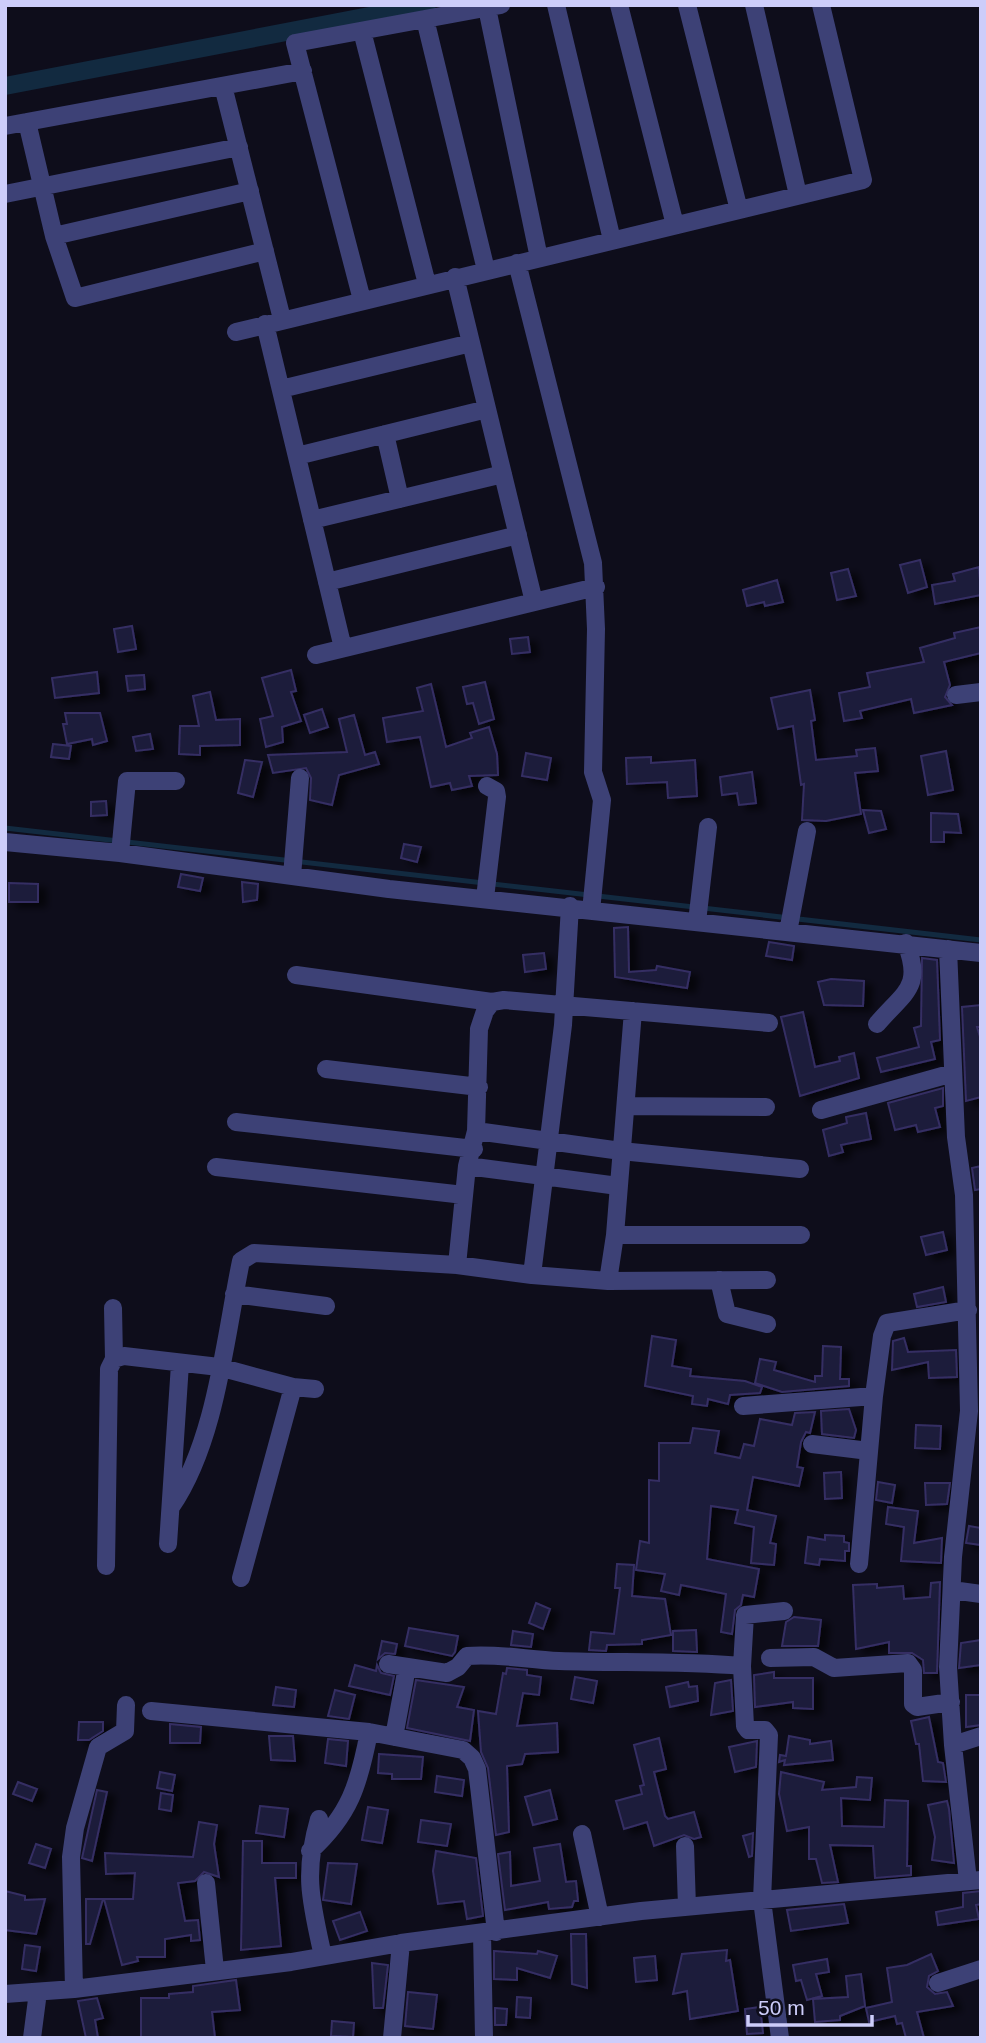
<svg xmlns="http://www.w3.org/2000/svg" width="986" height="2043" font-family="Arial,sans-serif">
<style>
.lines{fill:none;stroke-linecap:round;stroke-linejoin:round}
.stream{stroke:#122a40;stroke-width:5}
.canal{stroke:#122a40;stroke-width:18}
.building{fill:#1e1b3a;stroke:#342f64;stroke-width:2;filter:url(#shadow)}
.minor{stroke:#3d4176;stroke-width:18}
</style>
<defs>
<filter id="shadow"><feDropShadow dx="8" dy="4.5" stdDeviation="3.5" flood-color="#0009"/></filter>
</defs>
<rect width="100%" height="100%" fill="#0e0d1b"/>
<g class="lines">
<!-- stream -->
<path class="stream" d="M5,828L981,940"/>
<!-- canal -->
<path class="canal" d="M5,86L427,5"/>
</g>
<!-- building -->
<path class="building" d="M920,560L927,587L908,593L900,565Z
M979,567L981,595L935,604L932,585L955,581L953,574Z
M848,569L856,596L837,600L831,573Z
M777,580L783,602L765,606L764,602L747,606L743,590Z
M132,626L136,649L118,652L114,629Z
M981,627V653L944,662L950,685L945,697L952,705L914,713L911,699L860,711L862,718L844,721L839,693L870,687L867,673L924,662L920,648L955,638L954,633Z
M528,637L530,652L512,654L510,639Z
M291,670L296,691L291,692L301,721L282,727L283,742L266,747L260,719L273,716L262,678Z
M97,672L99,693L55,698L52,678Z
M144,675L145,689L128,691L126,676Z
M485,682L494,719L479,724L473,703L467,704L463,687Z
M431,684L446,747L472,738L470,733L489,727L497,754L498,775L469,776L472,786L452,790L450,783L431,787L420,737L387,742L383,718L423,711L417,688Z
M810,690L815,720L811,721L816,760L857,756L856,750L875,748L878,771L855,773L861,814L826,821L802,820L804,784L801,785L793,726L778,729L771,698Z
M210,692L216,720L240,719V745L200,746V755L179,754L180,726H199L193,696Z
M322,709L328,727L310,733L304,715Z
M65,713H100L107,741L93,745L92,739L67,744L63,724H67Z
M354,715L365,755L375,752L379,764L339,775L332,805L310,800L311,778L306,768L273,773L268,755L347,752L339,719Z
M150,734L153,749L136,751L133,737Z
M53,744L71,746L69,759L51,757Z
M946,751L953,790L928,795L921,756Z
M526,753L551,758L547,780L522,776Z
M651,757V763L695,760L697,796L668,798L667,782L627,784L626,758Z
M245,760L262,762L253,797L238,793Z
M752,772L756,803L739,805L737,793L722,795L720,777Z
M106,801L107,815L91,816V802Z
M863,810L881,811L886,829L869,833Z
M931,813L958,814L961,833L944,832V842H931Z
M404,844L421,847L417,862L401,858Z
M181,874L203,878L200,891L178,887Z
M242,882L258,884L257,900L243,902Z
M9,883L38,884V902H9Z
M628,927L629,972L656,970L657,966L690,972L687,988L615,977L614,928Z
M769,942L794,946L792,960L766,956Z
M544,953L546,969L525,972L523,955Z
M922,958L937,960L940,1040L931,1042L935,1059L881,1072L877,1058L919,1047L914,1028L921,1026Z
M831,979L864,981L863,1006L824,1005L818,982Z
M981,1005V1027H977L981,1040V1097L966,1101L962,1007Z
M803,1012L815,1067L840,1061L839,1057L854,1053L859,1078L800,1096L781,1017Z
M943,1088V1106L935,1108L940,1127L918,1132L916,1125L895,1130L888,1103Z
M866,1113L871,1139L841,1145L843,1152L829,1156L823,1130L847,1123L846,1117Z
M981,1166V1189L975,1190L972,1168Z
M943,1232L947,1250L926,1255L921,1237Z
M943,1287L946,1302L917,1307L914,1294Z
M652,1336L676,1340L672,1366L691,1369L690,1376L745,1381L762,1387L760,1393L730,1395L728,1404L708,1399L707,1406L692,1404L693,1396L645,1386Z
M904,1338L908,1352L956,1350L957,1377L929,1378L928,1362L892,1370L893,1341Z
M823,1346L841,1347L840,1379H849V1386L782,1392L755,1383L760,1359L776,1362L774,1370L815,1382V1376H822Z
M849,1409L856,1430L854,1438L822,1434L821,1411Z
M815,1412L810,1433L806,1432L801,1442L797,1467L803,1468L799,1486L753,1477L747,1510L776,1516L770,1543L776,1544L774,1565L751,1563L754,1527L735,1523L738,1510L711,1506L707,1559L759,1569L754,1597L743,1595L741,1605L735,1610L732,1634L721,1632L726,1594L681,1585L679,1595L661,1591L665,1574L636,1570L640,1541L649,1543V1480L659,1481V1443H690L693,1428L719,1431L715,1453L740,1458L744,1444L754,1446L760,1419L792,1425L795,1413Z
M916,1425L941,1426L940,1449L915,1448Z
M841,1472L842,1498L825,1499L824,1473Z
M878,1482L895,1485L892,1503L876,1500Z
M925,1483H950L947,1504L926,1505Z
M888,1507L918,1511L914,1543L942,1538L941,1563L901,1561L904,1527L886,1524Z
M969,1526L981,1528V1545L966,1543Z
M825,1535L844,1536V1542L849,1543V1551H845V1561L820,1559L819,1565L805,1563L808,1537L825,1540Z
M617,1564L634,1565L632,1596L665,1599L671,1635L642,1640V1644L607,1645L606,1651L589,1650L591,1632L614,1634L620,1588H615Z
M940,1582L937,1673H924L923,1660L912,1653H889V1642L856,1649L853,1585L877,1584V1588L903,1586L904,1599L930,1597L931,1583Z
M536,1603L550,1609L543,1629L529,1623Z
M794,1617L821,1620L818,1646H782L786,1622Z
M409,1628L458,1636L455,1652L452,1656L405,1646Z
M696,1630L697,1652L673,1651V1631Z
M513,1631L533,1634L531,1647L511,1645Z
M981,1640V1665L959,1668L961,1643Z
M382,1641L397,1644L395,1654L385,1653L378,1659Z
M355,1665L376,1671L377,1665L381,1673L394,1676L390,1695L349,1686Z
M507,1668L527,1670V1675L541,1677L539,1695L523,1693L517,1726L557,1723L558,1752L525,1754L522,1764L507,1766L509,1832L496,1835L488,1768L481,1752L478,1711L496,1714L503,1673L506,1674Z
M774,1672V1678H813V1709L793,1708V1702L755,1707L754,1675Z
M575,1677L597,1681L593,1703L571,1699Z
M416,1680L464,1687L457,1707L474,1710L470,1741L407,1728Z
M731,1680L733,1711L711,1715L715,1683Z
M688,1682L689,1687L697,1686L698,1701L670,1707L666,1687Z
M276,1687L296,1690L294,1707L273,1705Z
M335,1690L355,1695L349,1719L328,1716Z
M966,1695H981V1725L966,1727Z
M929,1717L938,1762L943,1763L946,1782L923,1781L919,1744H916L911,1721Z
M79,1722H103V1731L89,1740H78Z
M170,1724L201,1727L200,1743H170Z
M269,1736H293L295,1761L271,1760Z
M789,1736L810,1740V1744L831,1741L833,1760L784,1765L785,1760L779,1762L780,1755L786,1756Z
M659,1738L666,1769L654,1772L665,1816L668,1819L694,1812L701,1837L694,1839L684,1835L654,1846L647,1822L624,1829L616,1801L642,1794L640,1786L644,1785L634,1745Z
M328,1739L348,1741L346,1766L325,1763Z
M757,1741L756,1767L735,1772L729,1747Z
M379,1754L423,1757L421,1779H392V1774L378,1773Z
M160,1772L175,1775L172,1791L157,1788Z
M781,1772L824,1782L822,1790L856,1787L857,1777L872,1778L870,1800L841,1798L842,1826L884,1827L885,1800L908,1801L907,1866H911V1875L875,1878L873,1846L830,1845L838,1882L822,1883L816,1859H809V1827L787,1831L779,1794Z
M437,1776L464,1780L462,1796L435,1792Z
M18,1782L37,1789L32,1801L13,1794Z
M97,1790L107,1792L92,1861L82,1858Z
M550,1790L557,1819L533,1825L525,1797Z
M161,1793L173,1795L171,1811L159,1809Z
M947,1801L949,1809L954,1863L932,1860L935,1837L928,1805Z
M260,1806L288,1809L284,1837L256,1833Z
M368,1807L388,1810L382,1843L362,1840Z
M421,1820L451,1824L447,1846L418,1842Z
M199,1822L217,1825L214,1844L219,1877L204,1872L195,1881L178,1883L185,1921L198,1920L200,1940L191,1941V1935L165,1939V1957H137L138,1961L122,1965L104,1899H133L135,1873L106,1874L105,1853L193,1857Z
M753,1833L752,1856L749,1857L743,1836Z
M243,1841H262V1863H296V1878H275L281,1946L241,1950Z
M36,1844L51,1849L45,1868L29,1863Z
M560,1844L566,1882L576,1881L578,1901H574L572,1907L549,1909L548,1902L505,1910L498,1854L510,1852L511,1886L540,1881L534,1848Z
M436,1851L476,1858L483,1916L467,1919L464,1901L438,1904L433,1871Z
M328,1863L357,1864L351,1904L323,1900Z
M5,1891L25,1896V1900L45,1899L36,1934L5,1930Z
M981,1891V1904L976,1905L979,1919L938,1925L936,1912L963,1907V1893Z
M86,1899H103L90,1944H86Z
M844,1904L848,1923L791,1931L787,1910Z
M360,1912L367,1931L340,1940L333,1921Z
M571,1934H586L587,1988L572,1984Z
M25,1945L40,1947L36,1971L22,1969Z
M727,1950L726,1961L730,1960L738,2011L690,2019L687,1991L673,1994L682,1954Z
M494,1951L537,1954L538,1951L557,1956L550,1978L517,1968V1980L494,1979Z
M931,1954L938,1971L929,1976L927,1987L935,1994L947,1992L953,2006L917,2012L924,2038H906L902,2023L897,2024L895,2016L869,2022L866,2008L892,2002L887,1968L907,1965Z
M655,1956L657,1980L636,1982L634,1958Z
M827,1959L829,1972L816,1974L822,1996L807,2000L801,1980L796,1981L793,1965Z
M372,1963L388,1965L383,2008H374Z
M861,1974L865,2006L840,2016V2020L815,2022L813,1999L848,1997L846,1976Z
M236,1980L240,2010L212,2012L215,2038H141V1998H169V1994L193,1992V1986Z
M408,1992L437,1995L433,2029L405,2026Z
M517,1997L531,1998L530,2018L516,2017Z
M97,1998L103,2018L95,2020L98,2038H86L78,2001Z
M760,2007L763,2033L747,2034L745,2009Z
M495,2008L507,2009L506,2025H495Z
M332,2021L354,2023L353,2037L331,2036Z"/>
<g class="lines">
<!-- minor -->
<path class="minor" d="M556,5L612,240
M619,5L675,225
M687,5L739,210
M754,5L798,195
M487,8L539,258
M425,19L486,270
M362,31L427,284
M223,86L282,319
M27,122L54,236L75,298L265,251
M5,126L303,71
M5,194L239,147
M54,236L250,191
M517,263L593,563L596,629L593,772L602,800L591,911
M455,277L534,602
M362,300L295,43L501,5
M265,324L343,648
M236,332L863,180L821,5
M281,389L471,343
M385,434L400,499
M297,456L487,409
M312,520L503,474
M327,582L518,535
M316,655L596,587
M956,695L981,692
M5,842L120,853L389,889L981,953
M120,853L127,781H176
M292,876L300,778
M485,898L497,797L496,791L487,786
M570,906L563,1025L532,1275L608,1281L767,1280
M697,922L708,827
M788,932L807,831
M948,949L956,1137L964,1195L969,1411L953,1557L948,1667L953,1745L968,1881
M296,975L492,1002
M877,1024C905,991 923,988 906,943
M326,1069L479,1087
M626,1106L766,1107
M821,1110L953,1073
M236,1122L474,1149
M476,1131L621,1151L800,1169
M467,1166L618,1186
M216,1167L464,1195
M615,1235H801
M532,1275L457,1265L467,1166L476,1131L479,1029L485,1011L492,1002L504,1000L769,1023
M719,1280L727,1314L767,1324
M608,1281L615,1235L633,1011
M234,1294L326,1306
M113,1308L114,1359
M743,1406L874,1396L882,1336L887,1323L968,1310
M812,1444L869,1451
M171,1507C216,1442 225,1338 241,1261L254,1253L457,1265
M168,1544L180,1364
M859,1564L874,1396
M106,1566L109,1369L114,1359L124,1356L219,1367L293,1387L315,1389
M241,1578L293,1387
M952,1590L981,1594
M770,1658L814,1657L834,1668L908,1663L913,1670V1704L917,1707L951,1702
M388,1664L447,1673L458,1667L467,1656C497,1653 529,1660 559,1661C620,1663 681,1661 742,1666
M151,1711L369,1732L463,1750L472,1758L477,1769L496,1932
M394,1737L407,1667
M953,1745L981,1736
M319,1819C303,1874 311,1902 323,1956
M582,1834L600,1917
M685,1846L687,1907
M310,1851C350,1815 359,1784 369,1732
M206,1883L215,1970
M482,1933L484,2038
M938,1983L981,1969
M74,1989L71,1857L75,1828L98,1747L125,1731L126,1705
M5,1994L74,1989L291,1962L401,1943L641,1911L981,1880
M32,2038L38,1992
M392,2038L401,1943
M780,2038L762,1900L769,1735L765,1730H748L745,1726L742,1666L745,1615L784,1611"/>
</g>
<!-- border -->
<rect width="986" height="2043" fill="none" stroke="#cdcdfa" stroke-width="14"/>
<!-- scale -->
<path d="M748 2015v10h124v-10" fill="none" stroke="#cdcdfa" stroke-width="3.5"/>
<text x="758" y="2015" font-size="21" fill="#cdcdfa" stroke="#0e0d1b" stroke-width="5" paint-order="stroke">50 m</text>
</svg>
